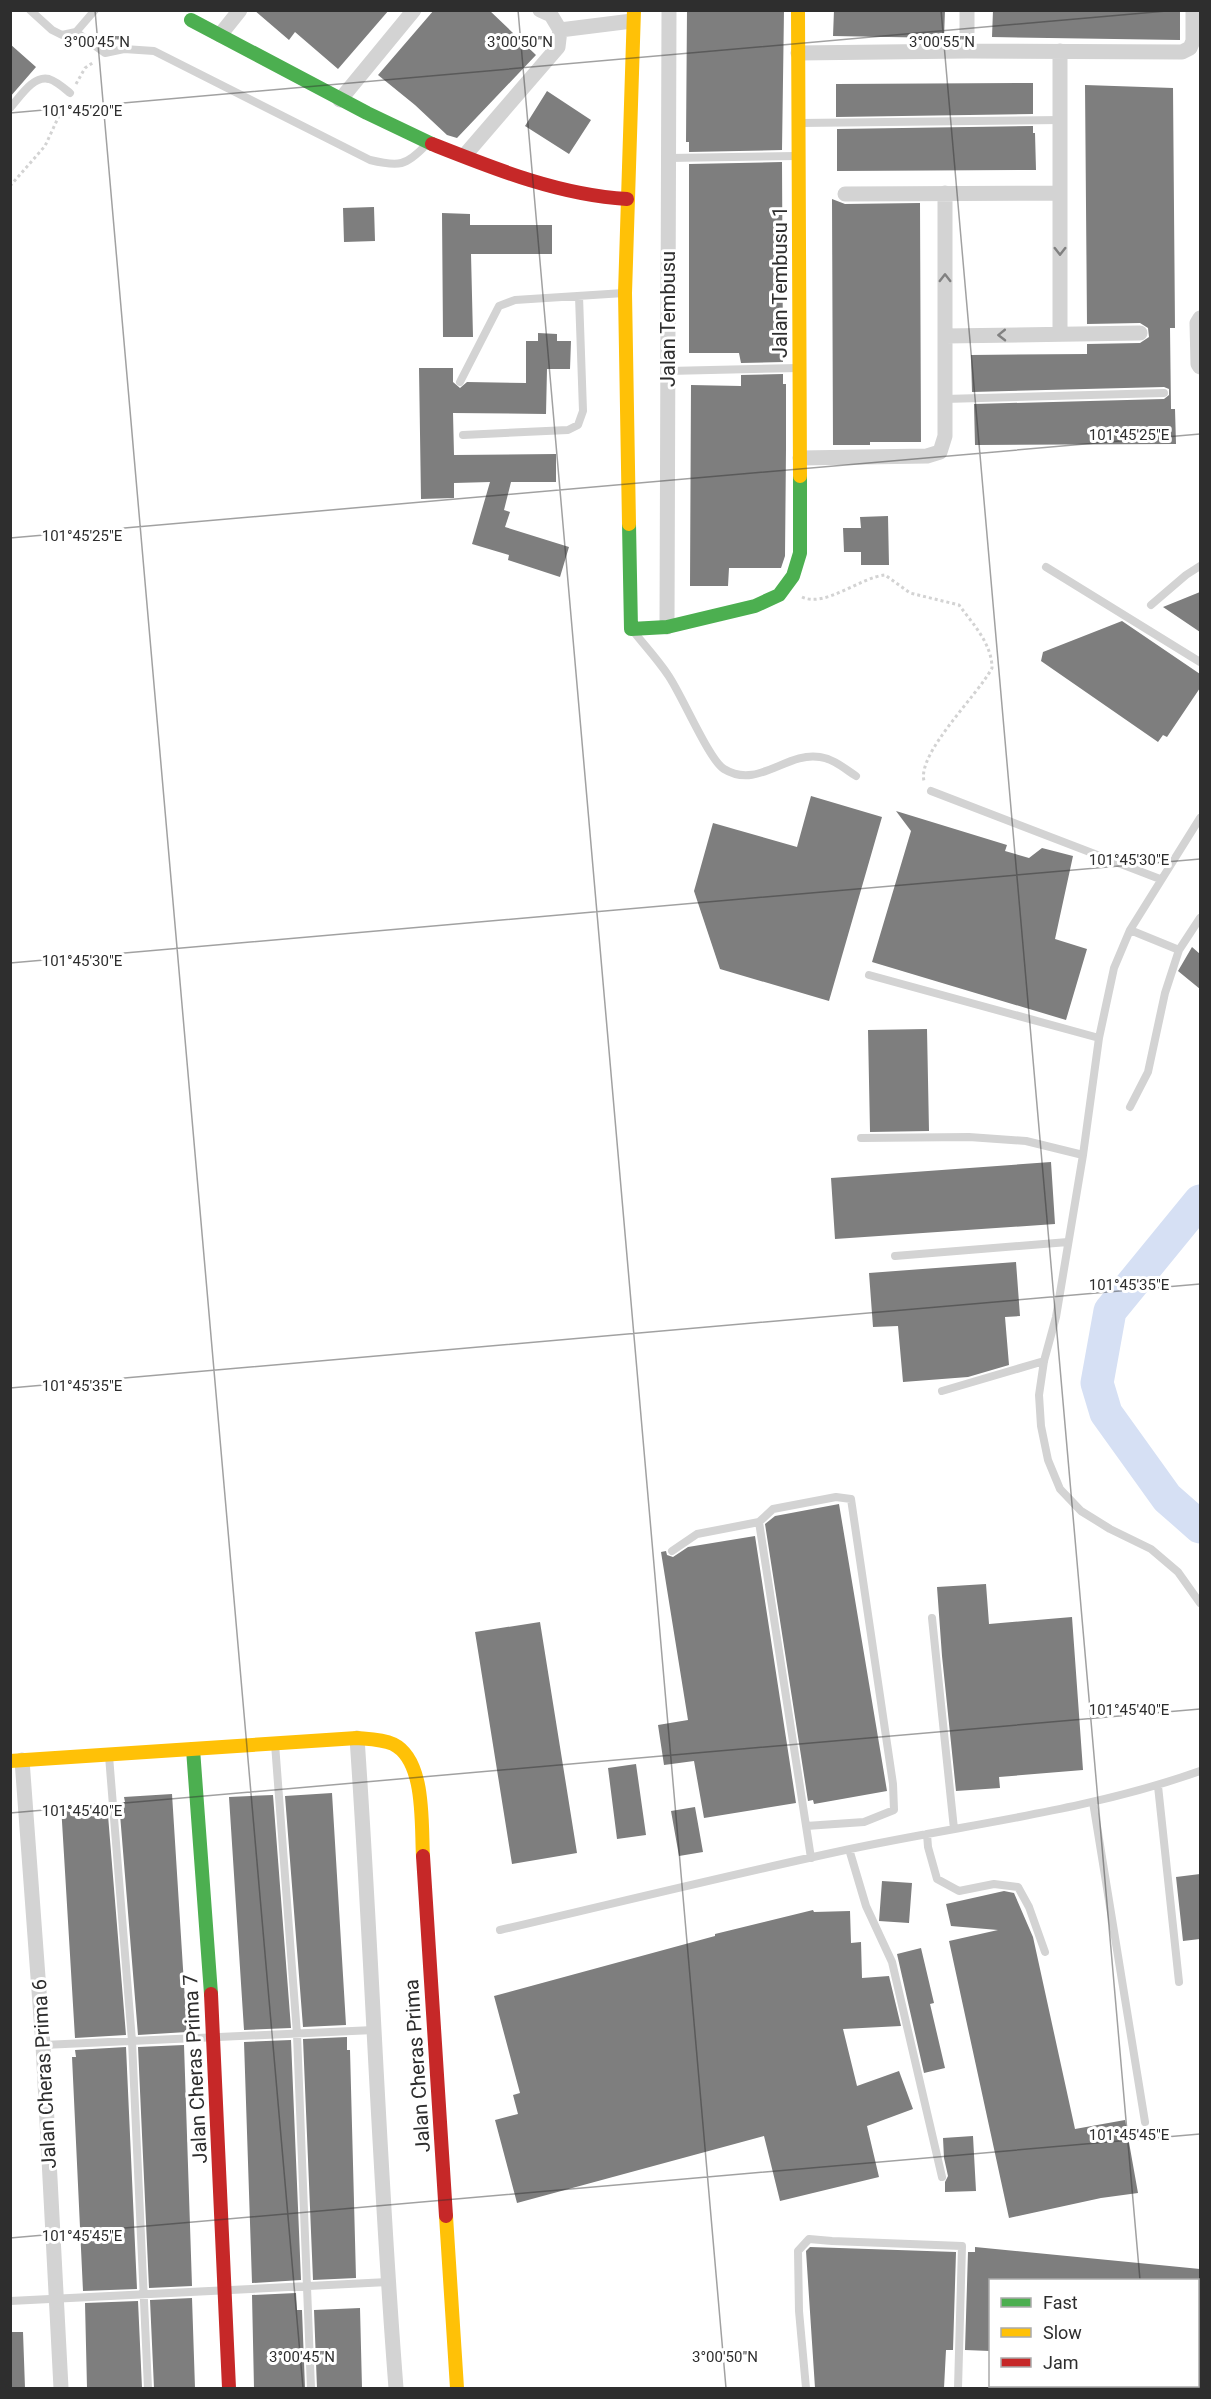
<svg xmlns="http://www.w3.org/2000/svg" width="1211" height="2399" font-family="Roboto,sans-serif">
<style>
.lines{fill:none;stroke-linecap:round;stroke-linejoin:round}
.river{stroke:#d6e0f4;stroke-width:33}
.building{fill:#7e7e7e}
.path{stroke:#d3d3d3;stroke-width:3;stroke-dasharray:3 3;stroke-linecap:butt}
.lane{stroke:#d3d3d3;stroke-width:8}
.street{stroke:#d3d3d3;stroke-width:15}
.fast{stroke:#4caf50;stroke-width:14}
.slow{stroke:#ffc107;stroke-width:14}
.jam{stroke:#c62828;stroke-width:14}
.oneway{stroke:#808080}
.ticks{fill:none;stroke:#2e2e2e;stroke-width:1.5;stroke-opacity:0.45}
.labels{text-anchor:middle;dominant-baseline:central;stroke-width:6;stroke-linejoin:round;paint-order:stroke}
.street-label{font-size:20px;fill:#2e2e2e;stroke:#fff}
.ticks-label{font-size:15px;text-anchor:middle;fill:#2e2e2e;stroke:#fff;stroke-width:6;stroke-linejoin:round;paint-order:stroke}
</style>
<rect width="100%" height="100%" fill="#fff"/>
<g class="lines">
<!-- river -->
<path class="river" d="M1200,1201L1110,1311L1097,1383L1106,1413L1167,1498L1200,1527"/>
</g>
<!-- building -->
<path class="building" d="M254,10H389L338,69L295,32L289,40Z
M434,10H489L536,55L457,138L447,135L415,105L378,75Z
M687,10H784L782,150L689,152V142H686Z
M834,10H945L944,38L833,36Z
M993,10H1180V40L992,37Z
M10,44L36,67L10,97Z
M1033,83V114L836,117V84Z
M1085,85L1173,88L1175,328H1170L1171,409H1175L1176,444L975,445L974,404L1164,399L1169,395V389L1164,387L972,392L971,355L1087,354V344L1140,343L1149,337L1148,328L1140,323L1087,324Z
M547,91L591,120L569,154L525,126Z
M1033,126V133H1035L1036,170L837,171V129Z
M782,162L783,362L741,363L739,353H689V164Z
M832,199L845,204L920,203L921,442H870V445H833Z
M374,207L375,241L344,242L343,208Z
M442,213L470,214V225H552V254H471L473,337H443Z
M538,333L557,334V341H571L570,369H547L546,414L453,413L454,455L556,454V482H511L504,510L510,512L505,527L569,547L560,577L508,560L509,555L472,544L490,482L454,483V498L421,499L419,368H453V382L460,388L467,382L526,383V341H538Z
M783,374V384H786V449L785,556L781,568H729L728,586H690L691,385L741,386V375Z
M888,516L889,565H861V552H844L843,528H861L860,517Z
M1200,592V632L1163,607Z
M1122,621L1200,674V688L1167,737L1163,735L1158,742L1041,661L1043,652Z
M811,796L882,817L829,1001L720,969L694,891L713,823L797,847Z
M896,811L1007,845L1005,851L1029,858L1042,848L1073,856L1055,939L1087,949L1066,1020L872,962L911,831Z
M1192,947L1200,954V989L1178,971Z
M927,1029L929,1131L870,1132L868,1030Z
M1051,1162L1055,1224L835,1239L831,1178Z
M1016,1262L1020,1316L1005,1317L1009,1365L968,1377L903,1382L898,1326L873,1327L869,1273Z
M839,1504L887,1791L814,1804L813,1800L808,1801L765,1524L775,1516Z
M755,1536L796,1803L704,1818L694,1761L664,1765L658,1725L688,1720L661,1552L666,1551L667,1555L673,1557L688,1547Z
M986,1584L989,1624L1072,1617L1083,1770L999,1777L1000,1788L956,1791L942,1656L937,1587Z
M540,1622L577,1853L512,1864L475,1632Z
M636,1764L646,1835L617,1839L608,1768Z
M332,1793L346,2025L303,2027L285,1796Z
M172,1794L187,2032L138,2035L119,1802H125L124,1797Z
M273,1795L291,2028L244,2030L229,1797Z
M107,1803L126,2035L75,2038L61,1805Z
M695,1807L703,1852L679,1856L671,1811Z
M1200,1874V1939L1183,1941L1176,1877Z
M882,1881L912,1883L909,1923L879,1921Z
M1004,1891L1014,1893L1033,1937L1075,2129L1125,2120L1138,2193L1101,2198L1009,2218L949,1941L998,1930L951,1926L946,1904Z
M813,1910L814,1912L850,1911L851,1943L861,1942L862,1978L889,1976L901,2026L843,2029L857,2086L899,2071L913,2109L867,2126L879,2177L780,2201L764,2136L517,2203L495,2120L518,2114L513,2095L520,2093L494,1996L715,1936V1934Z
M921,1948L934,2003L930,2004L945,2068L924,2073L897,1954Z
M347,2037V2050H350L356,2278L313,2280L303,2039Z
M291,2040L301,2280L252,2283L244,2042Z
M184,2045L192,2286L149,2288L138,2047Z
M126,2047L137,2289L83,2291L72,2057H76L75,2050Z
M973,2136L976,2191L945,2192V2182L948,2176L944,2158L943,2138Z
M810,2247L956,2252L953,2350H946L944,2388H815L806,2251Z
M975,2247L1200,2269V2280H990V2351L965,2350L968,2252H975Z
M296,2293L297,2310H302L305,2388H254L252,2295Z
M192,2298L195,2388H154L150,2300Z
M138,2301L142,2388H87L85,2303Z
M360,2308L362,2388H317L314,2310Z
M10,2332H23L25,2388H10Z"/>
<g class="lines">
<!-- path -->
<path class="path" d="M76,84L85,68L94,62
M10,186L45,146L65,103
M802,597C825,608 861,577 885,575L910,593L959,605C973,624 992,644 992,668C978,695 917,753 924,781"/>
<!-- lane -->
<path class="lane" d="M30,10L52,30L62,35L76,32L95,10
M76,32L105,53L124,49L154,51L370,160C399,167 406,166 426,145
M10,108C20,97 33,75 49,79C56,81 64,88 70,93
M800,123L1060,120
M669,158L796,156
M668,371L798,368
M460,382L499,306L515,300L624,293
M944,399L1164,393
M463,435L568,430L578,425L583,411L579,296
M1046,567L1200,662
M1151,605L1186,575L1200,566
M634,632C645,646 658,660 668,675C682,695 709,760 724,769C758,790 787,751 820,757C834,759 845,769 856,776
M931,791L1160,879
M1200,818L1130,930L1114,968L1099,1038L1083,1155L1056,1317L1044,1361L1039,1395L1041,1426L1048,1460L1060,1489L1081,1511L1110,1529L1151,1549L1178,1572L1200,1603
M1130,930L1179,950L1200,918
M869,975L1099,1038
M1130,1107L1148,1072L1165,993L1179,950
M861,1138L969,1137L1026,1141L1083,1155
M895,1256L1068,1242
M942,1391L1044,1361
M759,1522L811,1858
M672,1551L697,1534L759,1522L773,1509L836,1497L851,1499L893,1784L894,1810L864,1822L806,1826
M932,1618L954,1829
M275,1744L297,2034L311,2388
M109,1756L132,2041L148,2388
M1158,1786L1179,1982
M1093,1802L1145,2122
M927,1834L928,1847L937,1879L959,1891L994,1884L1018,1887L1029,1907L1045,1952
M849,1849L866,1906L892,1962L942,2177
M500,1930C616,1903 733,1874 850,1849C967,1824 1088,1811 1200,1771
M43,2045L374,2030
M10,2301L388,2282
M806,2388L799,2311L798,2251L809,2239L832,2241L962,2246L958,2388
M1112,2388V2386"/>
<!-- street -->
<path class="street" d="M540,10L551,15L560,30
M560,30L632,21
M220,35L240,10
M967,51V10
M1060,51V334
M798,53L967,51L1182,52L1190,48L1193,41V10
M340,100L414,10
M465,155L558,47L560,30
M845,194L1060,193
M1200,318L1197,323L1198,364L1200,367
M945,336L1140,333
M800,458L927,456L940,452L945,436V193
M667,627L669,10
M357,1738C372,1954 379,2172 396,2388
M22,1760L43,2045L61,2388"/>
<!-- fast -->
<path class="fast" d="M191,20L367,113L432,144
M629,524L631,629L667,627L755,606L779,595L793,576L800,553V476
M193,1749L211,1994"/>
<!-- slow -->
<path class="slow" d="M798,10L800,476
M629,524L625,293L634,10
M10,1761L357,1738C369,1739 382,1739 393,1744C426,1760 421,1825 423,1856
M446,2216L457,2388"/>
<!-- jam -->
<path class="jam" d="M432,144C495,169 559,195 627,199
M423,1856L446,2216
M211,1994L229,2388"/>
</g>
<!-- one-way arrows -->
<defs><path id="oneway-chevron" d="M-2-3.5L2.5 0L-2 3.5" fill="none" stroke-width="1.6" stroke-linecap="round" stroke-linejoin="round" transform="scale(1.5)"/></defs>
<g class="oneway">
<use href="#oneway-chevron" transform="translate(1060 251) rotate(90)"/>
<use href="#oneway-chevron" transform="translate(945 278) rotate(-90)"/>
<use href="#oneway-chevron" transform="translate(1002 335) rotate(179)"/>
</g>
<!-- ticks -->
<path class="ticks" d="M95,10L303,2388M518,10L726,2388M941,10L1140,2280M10,113L1178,10M10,538L1200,434M10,963L1200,859M10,1388L1200,1284M10,1813L1200,1709M10,2238L1200,2134M1149,2386V2388"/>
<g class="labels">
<!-- street labels -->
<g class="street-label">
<text transform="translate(780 282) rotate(-90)">Jalan Tembusu 1</text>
<text transform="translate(668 319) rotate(-90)">Jalan Tembusu</text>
<text transform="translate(417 2066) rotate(-94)">Jalan Cheras Prima</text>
<text transform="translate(195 2069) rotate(-93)">Jalan Cheras Prima 7</text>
<text transform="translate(44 2074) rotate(-93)">Jalan Cheras Prima 6</text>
</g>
</g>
<g class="ticks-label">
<text x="97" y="47">3°00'45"N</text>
<text x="520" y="47">3°00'50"N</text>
<text x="942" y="47">3°00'55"N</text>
<text x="82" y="116">101°45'20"E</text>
<text x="1129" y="440">101°45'25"E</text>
<text x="82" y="541">101°45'25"E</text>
<text x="1129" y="865">101°45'30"E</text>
<text x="82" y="966">101°45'30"E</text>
<text x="1129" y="1290">101°45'35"E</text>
<text x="82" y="1391">101°45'35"E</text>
<text x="1129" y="1715">101°45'40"E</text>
<text x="82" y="1816">101°45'40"E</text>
<text x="1129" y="2140">101°45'45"E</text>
<text x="82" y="2241">101°45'45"E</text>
<text x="302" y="2362">3°00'45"N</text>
<text x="725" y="2362">3°00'50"N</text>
</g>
<!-- border -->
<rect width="1211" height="2399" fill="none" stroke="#2e2e2e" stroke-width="24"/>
<!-- legend -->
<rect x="989" y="2279" width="210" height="108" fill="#ffffff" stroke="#ababab" stroke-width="1.5"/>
<rect x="1001" y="2298" width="30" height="9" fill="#4caf50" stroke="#ababab" stroke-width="1.5"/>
<text x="1043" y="2309" font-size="18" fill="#2e2e2e">Fast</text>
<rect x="1001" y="2328" width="30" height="9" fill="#ffc107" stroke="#ababab" stroke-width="1.5"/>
<text x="1043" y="2339" font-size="18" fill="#2e2e2e">Slow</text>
<rect x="1001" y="2358" width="30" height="9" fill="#c62828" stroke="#ababab" stroke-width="1.5"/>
<text x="1043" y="2369" font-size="18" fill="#2e2e2e">Jam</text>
</svg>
